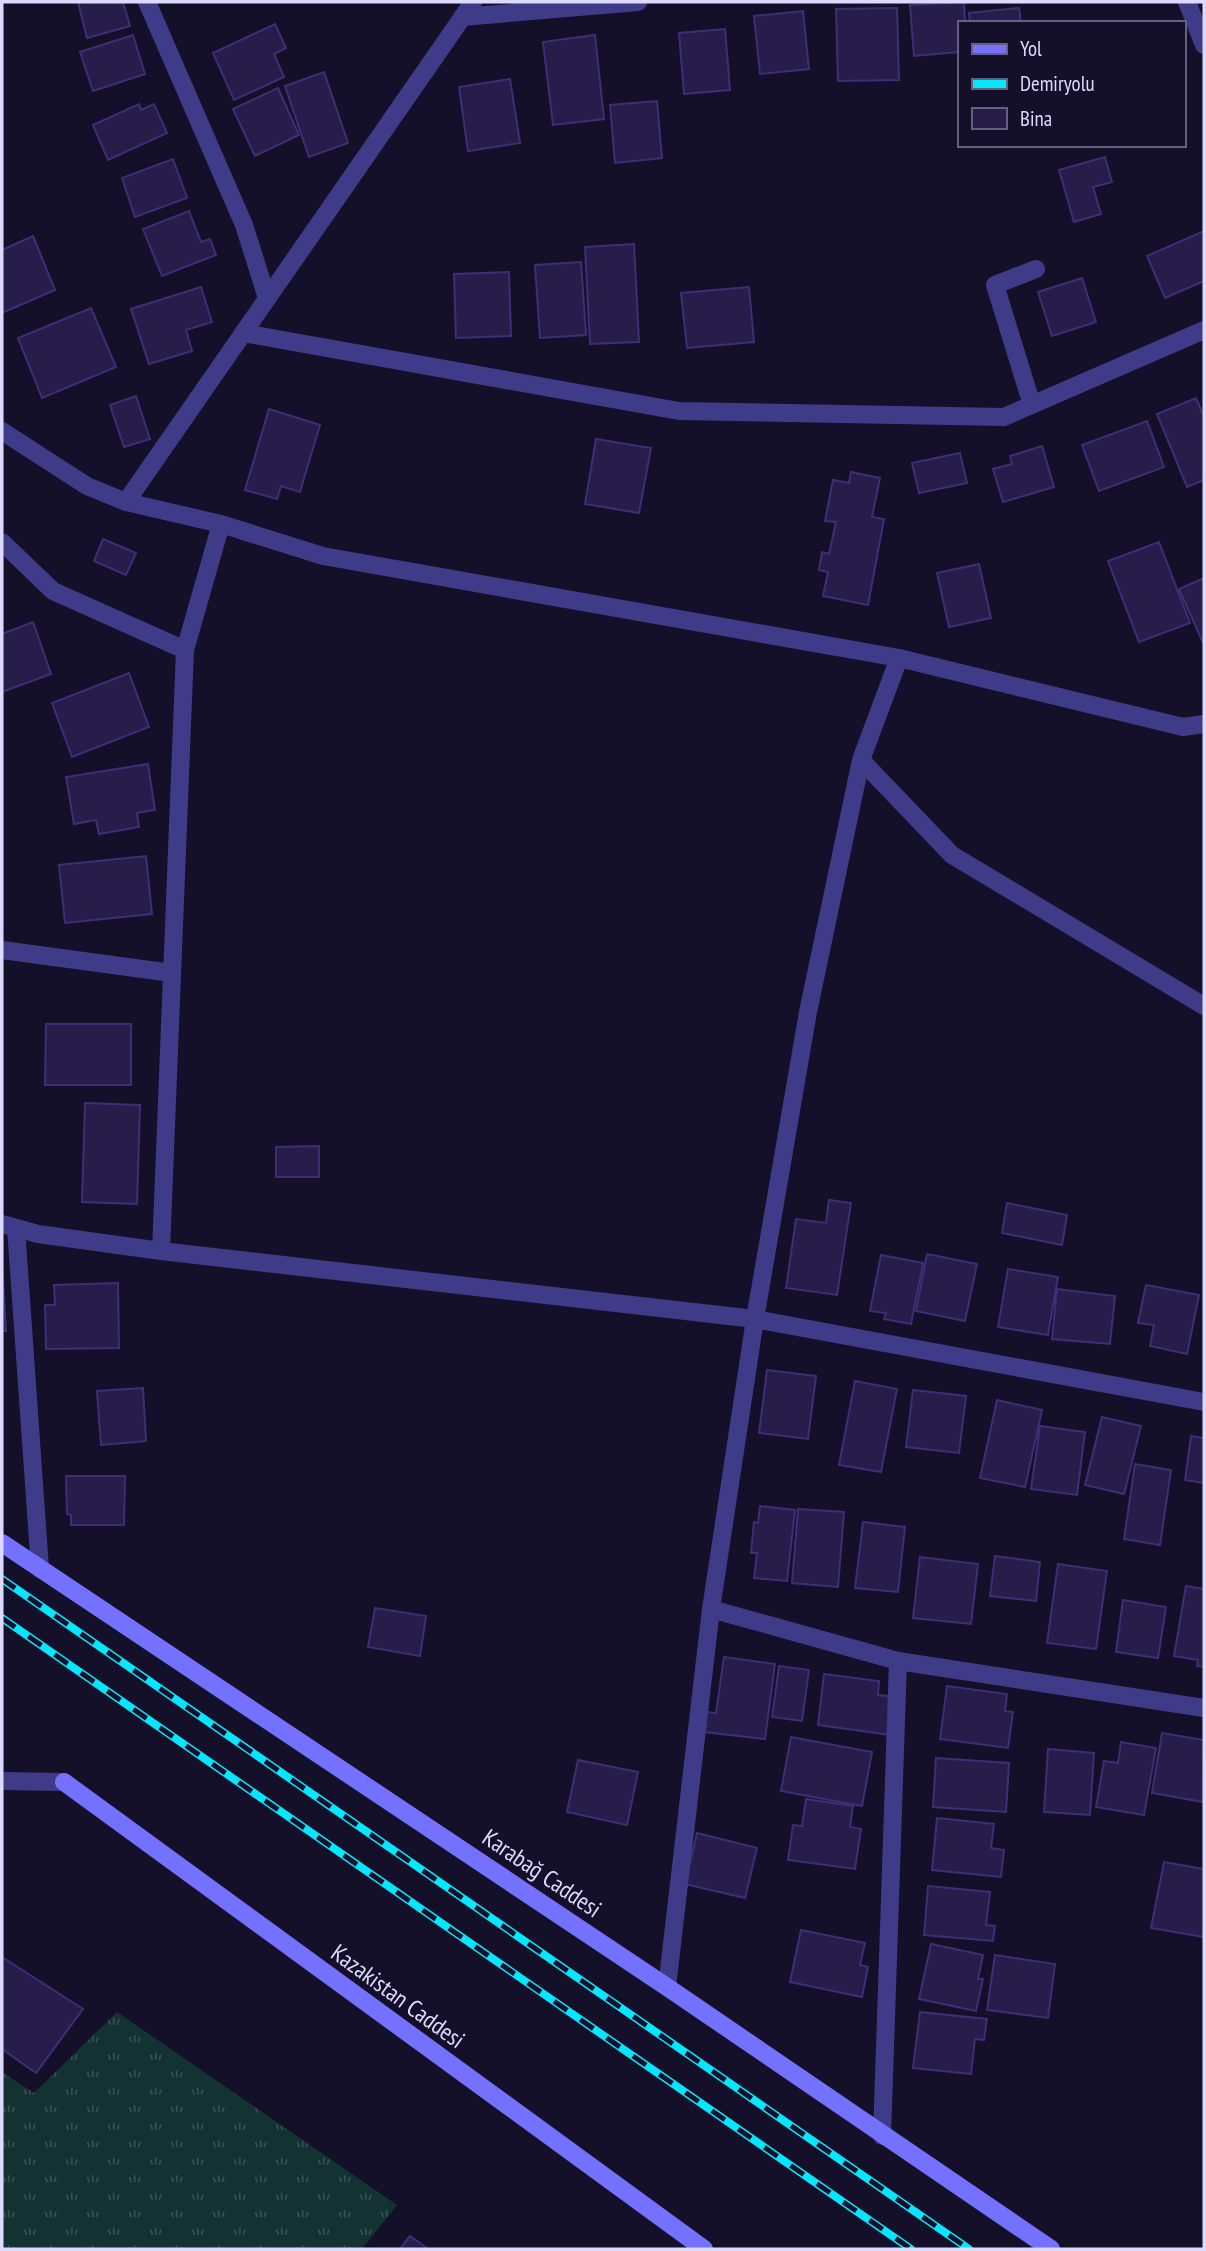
<svg xmlns="http://www.w3.org/2000/svg" width="1206" height="2251" font-family="'PT Sans Narrow',sans-serif">
<style>
.grass{fill:url(#grass-tufts)}
.building{fill:#261d4a;stroke:#3c2f76;stroke-width:2}
.lines{fill:none;stroke-linecap:round;stroke-linejoin:round}
.minor{stroke:#3e3c88;stroke-width:18}
.tertiary{stroke:#3e3c88;stroke-width:18}
.secondary{stroke:#7371fe;stroke-width:18}
.rail-casing{stroke:#06e6fd;stroke-width:8}
.rail{stroke:#151029;stroke-width:5;stroke-dasharray:16;stroke-linecap:butt}
.labels{text-anchor:middle;dominant-baseline:central;stroke-width:5;stroke-linejoin:round;paint-order:stroke}
.street-label{font-size:24px;fill:#ddd9ff;stroke:#151029}
</style>
<defs>
<pattern id="grass-tufts" width="24" height="20" patternUnits="userSpaceOnUse" patternTransform="scale(1.75)"><rect width="24" height="20" fill="#133332"/><path d="M3 7l-1-3M5 7V3M7 7l1-3M15 17l-1-3M17 17v-4M19 17l1-3" fill="none" stroke="#355051"/></pattern>
</defs>
<rect width="100%" height="100%" fill="#151029"/>
<!-- grass -->
<path class="grass" d="M117,2012L397,2205L362,2249H2V2072L34,2093Z"/>
<!-- building -->
<path class="building" d="M78,2H123L130,26L87,38Z
M964,2L965,23H959V52L914,56L910,5Z
M897,8L899,80L838,81L836,9Z
M1019,8L1021,23H970L969,13Z
M803,11L809,69L760,74L754,16Z
M275,24L286,48L274,54L284,77L234,100L213,53Z
M725,29L730,90L684,94L679,33Z
M133,35L145,74L93,91L80,52Z
M595,35L604,119L553,125L543,42Z
M324,72L348,143L309,157L285,86Z
M510,79L520,143L468,151L459,87Z
M278,88L299,135L255,156L233,109Z
M657,101L662,158L615,163L610,105Z
M139,104L141,110L154,104L167,133L108,160L93,125Z
M1105,157L1112,182L1093,187L1101,214L1074,222L1059,170Z
M173,159L187,198L135,217L122,178Z
M189,211L201,242L210,239L216,255L162,276L143,229Z
M1204,231V281L1165,298L1147,256Z
M33,236L55,290L2,313V250Z
M634,244L639,342L590,344L585,247Z
M581,262L586,335L540,338L535,265Z
M509,272L511,336L456,338L454,274Z
M1082,278L1096,322L1052,336L1038,292Z
M201,287L212,322L186,330L192,351L149,364L131,309Z
M749,287L754,342L687,348L681,293Z
M91,308L116,367L42,398L18,338Z
M136,396L150,439L124,447L110,405Z
M1196,398L1204,417V480L1187,487L1157,414Z
M269,409L320,425L300,492L281,486L277,499L245,490Z
M1147,421L1164,467L1099,491L1082,445Z
M596,439L651,448L639,513L585,504Z
M1042,446L1054,487L1003,502L993,469L1012,464L1010,456Z
M960,453L967,483L919,493L912,463Z
M851,472L880,478L872,517L884,519L868,605L823,596L828,572L819,570L822,552L829,554L836,522L825,521L833,480L849,483Z
M103,539L136,553L126,575L94,561Z
M1159,542L1190,623L1139,642L1108,561Z
M979,564L991,618L949,627L937,573Z
M1204,578V645L1179,589Z
M33,622L51,674L2,692V634Z
M129,673L149,727L72,757L52,703Z
M148,764L155,810L137,813L139,827L99,834L96,820L74,824L66,777Z
M146,856L152,914L65,923L59,865Z
M46,1024H131V1085H45Z
M85,1103L140,1105L137,1204L82,1202Z
M319,1146V1177H276V1147Z
M829,1200L851,1203L837,1295L786,1288L796,1219L826,1223Z
M1007,1203L1067,1215L1062,1245L1002,1233Z
M927,1254L977,1264L965,1321L916,1311Z
M881,1255L923,1263L911,1324L884,1319L886,1313L870,1311Z
M2,1262L6,1331H2Z
M1008,1269L1058,1277L1048,1335L998,1327Z
M118,1283L119,1348L46,1349L45,1305H55L54,1285Z
M1146,1285L1199,1295L1187,1354L1150,1346L1154,1325L1138,1323Z
M1057,1289L1115,1296L1110,1344L1052,1339Z
M767,1370L816,1376L808,1439L759,1433Z
M855,1381L897,1389L881,1472L839,1465Z
M143,1388L146,1441L101,1445L97,1391Z
M913,1390L966,1396L959,1453L906,1447Z
M997,1400L1042,1410L1025,1487L980,1478Z
M1102,1417L1141,1426L1124,1494L1085,1485Z
M1040,1426L1085,1432L1077,1495L1031,1489Z
M1191,1436L1204,1438V1483L1185,1480Z
M1135,1464L1171,1470L1160,1545L1124,1539Z
M66,1476H125L124,1525H71V1515L67,1514Z
M760,1506L795,1510L787,1581L754,1578L757,1553H751L754,1522L758,1523Z
M798,1509L844,1512L838,1587L792,1583Z
M863,1522L905,1527L898,1592L855,1588Z
M995,1556L1040,1562L1036,1601L990,1596Z
M920,1557L978,1564L971,1624L913,1618Z
M1058,1564L1107,1571L1096,1649L1047,1643Z
M1186,1586L1204,1589V1667L1197,1666L1198,1660L1174,1656Z
M1123,1600L1166,1607L1158,1658L1116,1652Z
M375,1608L426,1616L420,1656L368,1647Z
M724,1657L775,1664L765,1739L705,1732L707,1712L716,1713Z
M779,1666L809,1670L802,1721L772,1717Z
M824,1674L879,1681L878,1695L896,1697L891,1735L818,1725Z
M947,1686L1007,1694L1005,1711L1013,1712L1008,1748L940,1739Z
M1162,1733L1204,1740L1203,1802L1152,1793Z
M791,1737L872,1752L862,1806L781,1791Z
M1121,1742L1156,1748L1144,1815L1096,1807L1104,1761L1118,1763Z
M1048,1749L1094,1753L1090,1815L1044,1812Z
M936,1758L1009,1763L1006,1812L933,1807Z
M578,1760L638,1772L627,1825L567,1812Z
M806,1799L853,1806L850,1827L861,1829L855,1869L788,1860L793,1825L802,1826Z
M937,1818L994,1824L991,1848L1004,1850L1001,1877L932,1870Z
M697,1833L757,1848L745,1898L685,1884Z
M1164,1862L1204,1869V1937L1151,1928Z
M928,1886L990,1892L986,1925L995,1926L993,1941L924,1935Z
M801,1930L865,1943L860,1965L868,1967L862,1997L790,1982Z
M931,1944L983,1955L978,1979H983L976,2011L919,1999Z
M995,1955L1055,1964L1048,2018L987,2010Z
M2,1957L83,2009L36,2073L2,2049Z
M920,2012L987,2019L984,2040L975,2039L971,2074L913,2068Z
M410,2236L428,2249H400Z"/>
<g class="lines">
<!-- minor -->
<path class="minor" d="M147,2L244,225L267,298
M1187,2L1204,45
M462,17L638,2
M243,333L679,411L1004,417L1204,330
M1032,405L995,285L1036,269
M2,431L87,486L126,502L221,524L323,556L899,658L1183,727L1204,724
M126,502L473,2
M2,542L53,591L185,650
M861,760L952,855L1204,1006
M2,950L172,973
M2,1224L38,1234L161,1251L755,1319L1204,1402
M16,1228L40,1569
M161,1251L185,650L221,524
M711,1609L898,1661L1204,1708
M667,1987L711,1609L755,1319L808,1012L861,760L899,658
M882,2136L898,1661"/>
<!-- tertiary -->
<path class="tertiary" d="M2,1781L64,1782"/>
<!-- secondary -->
<path class="secondary" d="M2,1543L667,1987L1051,2249
M64,1782L704,2249"/>
<!-- rail casing -->
<g class="rail-casing">
<path id="rail" d="M2,1579L969,2249
M2,1618L911,2249"/>
</g>
<!-- rail -->
<use href="#rail" class="rail"/>
</g>
<g class="labels">
<!-- street labels -->
<g class="street-label">
<text transform="translate(542 1873) rotate(34)">Karabağ Caddesi</text>
<text transform="translate(398 1996) rotate(36)">Kazakistan Caddesi</text>
</g>
</g>
<!-- border -->
<rect width="1206" height="2251" fill="none" stroke="#ddd9ff" stroke-width="7"/>
<!-- legend -->
<rect x="958" y="21" width="228" height="126" fill="#151029" stroke="#65607f" stroke-width="2"/>
<rect x="972" y="44" width="35" height="10" fill="#7371fe" stroke="#65607f" stroke-width="2"/>
<text x="1020" y="56" font-size="21" fill="#ddd9ff">Yol</text>
<rect x="972" y="79" width="35" height="10" fill="#06e6fd" stroke="#65607f" stroke-width="2"/>
<text x="1020" y="91" font-size="21" fill="#ddd9ff">Demiryolu</text>
<rect x="972" y="108" width="35" height="21" fill="#261d4a" stroke="#65607f" stroke-width="2"/>
<text x="1020" y="126" font-size="21" fill="#ddd9ff">Bina</text>
</svg>
